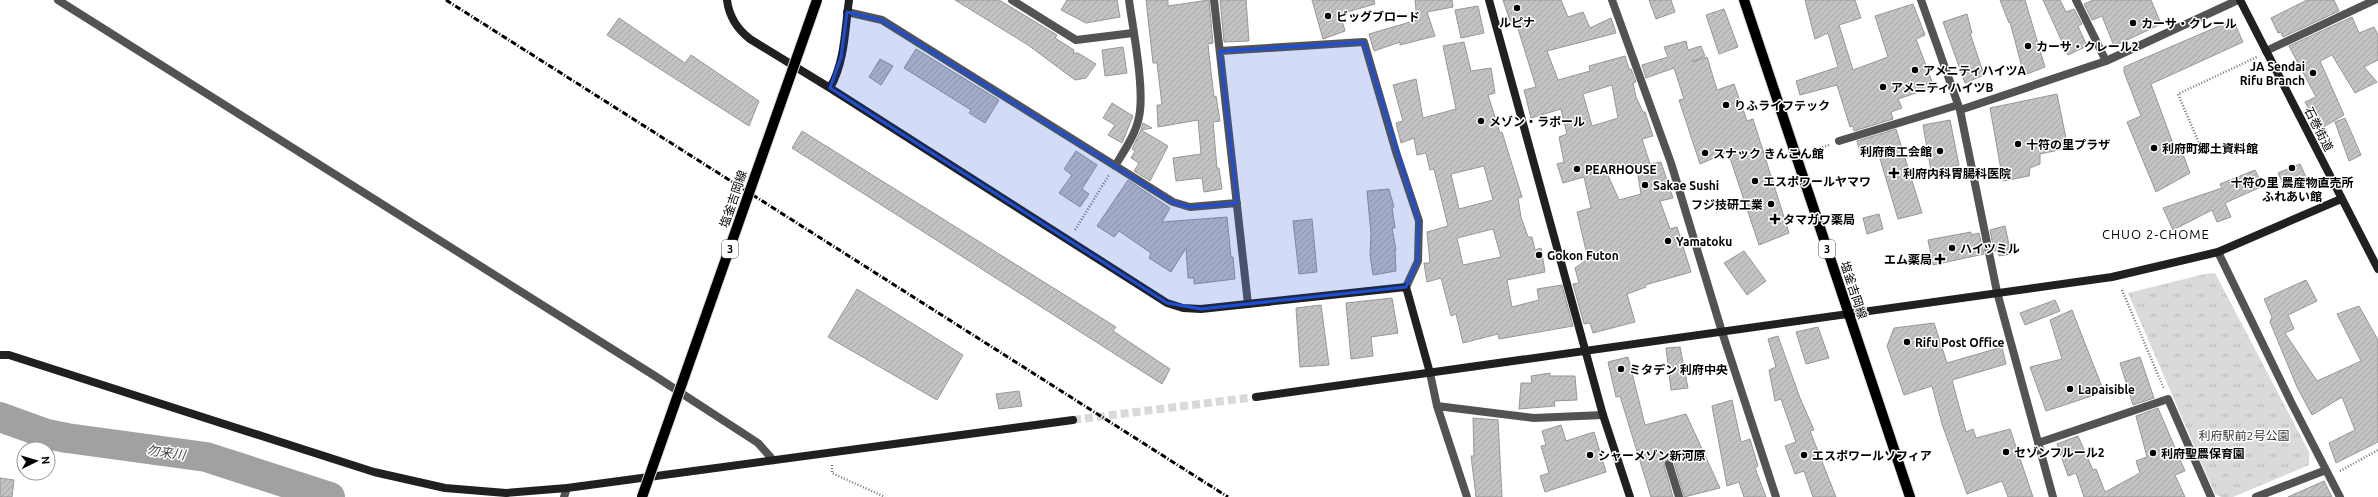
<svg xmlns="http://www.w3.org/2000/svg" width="2378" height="497" font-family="Ubuntu,'Noto Sans JP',sans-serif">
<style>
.park{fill:url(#park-tufts)}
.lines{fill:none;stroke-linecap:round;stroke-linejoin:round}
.river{stroke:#a1a1a1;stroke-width:30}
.building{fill:url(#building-hatch);stroke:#979797;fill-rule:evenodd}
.secondary-tunnel{stroke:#d9d9d9;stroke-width:8;stroke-dasharray:8 4;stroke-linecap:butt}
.primary-casing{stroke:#dbdbdb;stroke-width:12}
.path{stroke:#757575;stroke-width:2.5;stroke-dasharray:1 2;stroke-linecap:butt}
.lane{stroke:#535353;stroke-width:8}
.street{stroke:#535353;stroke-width:8}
.secondary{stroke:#202020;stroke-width:8}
.primary{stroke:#000;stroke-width:10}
.rail{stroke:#000;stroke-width:3;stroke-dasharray:6 2 1 2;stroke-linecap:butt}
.primary-bridge-casing{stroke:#dbdbdb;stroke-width:12;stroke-linecap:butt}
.primary-bridge{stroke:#000;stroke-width:10}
.marked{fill:#1d4ed8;fill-opacity:0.2;stroke:#1d4ed8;stroke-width:3;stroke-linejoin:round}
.poi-dot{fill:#000;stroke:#fff;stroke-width:1.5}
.labels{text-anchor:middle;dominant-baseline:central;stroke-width:3;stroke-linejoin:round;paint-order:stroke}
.shield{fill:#fff;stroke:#4c4c4c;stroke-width:1}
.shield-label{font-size:11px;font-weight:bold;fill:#000}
.poi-label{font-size:12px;font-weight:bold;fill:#000;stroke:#fff;text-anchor:start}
.street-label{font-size:12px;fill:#000;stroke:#fff}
.park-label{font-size:12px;fill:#313131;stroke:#fff}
.neighbourhood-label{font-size:13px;letter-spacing:1px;fill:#000;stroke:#fff}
.water-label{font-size:13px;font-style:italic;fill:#424242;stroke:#fff}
</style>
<defs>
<pattern id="park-tufts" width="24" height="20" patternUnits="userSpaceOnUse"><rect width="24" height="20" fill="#dadada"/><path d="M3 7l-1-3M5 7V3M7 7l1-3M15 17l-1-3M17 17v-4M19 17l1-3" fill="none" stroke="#b9b9b9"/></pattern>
<pattern id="building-hatch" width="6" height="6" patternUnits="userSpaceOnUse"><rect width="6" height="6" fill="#c3c3c3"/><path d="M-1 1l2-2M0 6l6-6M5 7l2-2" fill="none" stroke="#a6a6a6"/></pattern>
</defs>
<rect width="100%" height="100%" fill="#fff"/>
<!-- park -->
<path class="park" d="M2215,273L2309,452V465L2233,497H2221L2215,494L2128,293L2205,274Z"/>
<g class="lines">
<!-- river -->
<path class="river" d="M0,417L47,434L67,438L206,457L330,497"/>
</g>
<!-- building -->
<path class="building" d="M955,0H999L1057,35L1055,38L1074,50L1073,53H1078L1096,64L1086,78L1075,80L1028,45Z
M1067,0H1117L1120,17L1086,23L1061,10Z
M1146,0H1168V6L1209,0L1213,43L1208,44L1209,54L1214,97L1216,96L1220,121L1213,122L1217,168H1219L1222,189L1204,192L1202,178L1176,181L1173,158L1201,154L1198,120L1158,127L1157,105H1162L1157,63H1153Z
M1220,0H1246L1249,41L1224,42Z
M1312,0H1374L1375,4L1340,14L1345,31L1323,39Z
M1415,0H1452L1453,7L1427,12L1435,36L1400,45V42L1374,51L1369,34L1417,20Z
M1503,0H1561L1568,17L1583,12L1590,28L1611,18L1616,33L1547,51L1558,80L1590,71L1589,66L1625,56L1629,69H1631L1636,82L1633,83L1636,97L1643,112H1645L1653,136L1642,139L1650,164L1661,162L1673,198L1660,201L1670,229L1677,227L1691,272L1645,285L1646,287L1627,294L1635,322L1593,333L1590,323L1584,324L1573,284L1579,283L1575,268L1588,259L1577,212L1591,208L1584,177L1563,183L1557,164L1564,162L1559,137L1567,134L1561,109L1531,118L1524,90L1536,87L1516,22L1511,24ZM1612,85L1618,118L1592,126L1583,94ZM1636,163L1641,194L1619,200L1607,173Z
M1649,0H1671L1675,12L1656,19Z
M1805,0H1855L1861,18L1839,25L1853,70L1888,57L1875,16L1913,4L1925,35L1916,39L1934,87L1898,99L1902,108L1891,112L1893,119L1854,131L1853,126L1850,127L1837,85L1800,95L1796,81L1838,67L1828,33L1815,39Z
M2000,0H2025L2045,67L2024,75L2010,22L2009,23Z
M2043,0H2060L2066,12L2074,9L2082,24L2078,26L2087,46L2068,55Z
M2093,0H2151L2161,24L2114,46L2102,16L2092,20L2084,4Z
M2307,0H2334L2339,11L2283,37L2281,32L2278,33L2271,18Z
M1478,6L1484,33L1461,38L1455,10Z
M1724,9L1738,47L1719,54L1706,15Z
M1967,14L1972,33H1970L1984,75L1965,83L1943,22Z
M2352,17L2359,33L2374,27L2378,35V60L2364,67L2377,82L2355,93L2332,55L2320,61L2344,115L2320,129L2305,102L2316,97L2289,46Z
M619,18L685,63L691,55L759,101L749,126L607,35Z
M2233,20L2243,42L2151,84L2178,157L2183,154L2190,173L2156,192L2127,122L2141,116L2124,72V67Z
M1686,41L1688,50L1701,46L1705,56L1692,62L1707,57L1717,90L1734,84L1747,121L1753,119L1789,233L1759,245L1728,152L1700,164L1679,100L1684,99L1674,68L1646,78L1642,65L1668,57L1664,47Z
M1464,42L1471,71L1491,68L1495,93L1488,95L1500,133L1502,132L1522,197L1518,198L1521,217L1528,237H1532L1535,250L1541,248L1545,272L1507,280L1512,307L1539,300L1537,289L1562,285L1573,326L1499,339L1498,334L1463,343L1456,314L1451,316L1441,278L1427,282L1424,263H1430L1427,232L1448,226L1434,169L1430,170L1426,153L1417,155L1414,138L1401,143L1396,123L1403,121L1393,85L1416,79L1423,118L1456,109L1443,46ZM1484,166L1493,200L1459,209L1451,174ZM1493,229L1501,257L1463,265L1457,238Z
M1123,47L1127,73L1105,76L1102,50Z
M916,49L999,100L985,123L969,113L971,110L904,68Z
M880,59L893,66L881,85L869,77Z
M2057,94L2068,148L2040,154V164L2030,168L2029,176L2003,181L1990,108Z
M1112,103L1133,116L1122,143L1108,135L1115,125L1103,118Z
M2345,118L2361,155L2349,161L2335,122Z
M1950,120L1959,165L1931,171L1923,125Z
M1143,123L1152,128L1141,130Z
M1896,129L1922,213L1898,219L1878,152L1861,156L1857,141Z
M1141,130L1168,146L1150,181L1134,171L1139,163L1131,158L1135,151L1132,149Z
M802,131L1116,327L1113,331L1170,369L1162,384L792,148Z
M1076,151L1097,165L1082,189L1089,194L1080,207L1059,193L1072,175L1064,169Z
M2300,164L2307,179L2285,188L2278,173Z
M2255,170L2263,186L2225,203L2231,217L2217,222L2212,210L2173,230L2163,208L2222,188L2220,184Z
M1128,180L1170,208L1162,222L1227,217L1231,257H1233L1235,279L1194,284V278H1188L1186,248L1171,272L1149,258L1151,253L1119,231L1114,237L1097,226Z
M1389,189L1394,207H1392L1395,228H1392L1396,250H1395L1396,271L1373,275L1370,255L1371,234L1367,191Z
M1879,214L1883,229L1867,234L1863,218Z
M1312,219L1317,272L1299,274L1293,221Z
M2005,226L2011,254L1999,256L1998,250L1994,251L1990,230Z
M1971,232V235L1979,233L1984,254L1933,265L1928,240Z
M1744,251L1766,281L1747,295L1724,263Z
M2306,280L2317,301L2288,315L2294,329L2285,333L2317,381L2361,361L2337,314L2359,306L2378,340V442L2336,463L2329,443L2355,430L2342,397L2312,415L2297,387L2270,322L2272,317L2264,299Z
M857,289L963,355L937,400L828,337Z
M1392,298L1398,333L1371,337L1373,356L1351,359L1346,303Z
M2055,300L2060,311L2025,325L2020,313Z
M1321,305L1329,365L1300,367L1296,308Z
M2072,310L2104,392L2046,411L2030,367L2062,359L2050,320Z
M1934,323L1947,363L2002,347L2006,364L1952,380L1966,432L1973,429L1976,438L2010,429L2033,497H2008L2002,481L1967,494L1942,424L1932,386L1904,395L1887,346L1894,328Z
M1818,327L1829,358L1806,364L1796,332Z
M1778,336L1800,398L1814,430L1810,431L1836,497H1813L1804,471L1795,474L1785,446L1796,442L1781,399L1775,401L1769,370L1776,367L1768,339Z
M1680,347L1688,388L1671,390L1666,348Z
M1628,357L1645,425L1686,414L1720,488L1684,497L1674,462L1668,459L1664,465L1673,497H1651L1620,396L1616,397L1608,362Z
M2140,357L2154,398L2133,405L2120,363Z
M1550,373V376H1575L1577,400L1554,401L1555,406L1519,409L1521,383H1532L1531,376Z
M1019,391L1022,406L999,409L996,394Z
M1732,400L1741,442L1750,439L1758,466L1755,468L1766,497H1744L1739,482L1727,486L1712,406Z
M2158,408L2185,471L2175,475L2185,497H2084L2076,473L2068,476L2057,444L2078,436L2093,470L2096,469L2105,492L2140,473L2136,461L2147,457L2136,416Z
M1473,418L1498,420L1502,497H1476L1471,456H1474Z
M1561,425L1566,441L1594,432L1606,472L1545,492L1540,476L1549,473L1541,446L1546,445L1542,431Z
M0,478L14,480L12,497H0Z
M2324,481L2332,497H2288Z"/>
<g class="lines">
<!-- secondary-tunnel -->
<path class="secondary-tunnel" d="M1073,420L1256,397"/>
<!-- primary casing -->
<g class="primary-casing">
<path id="primary" d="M1744,0L1910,497"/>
</g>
<!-- path -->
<path class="path" d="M1811,151L1829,145
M2196,152L2202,150L2178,94L2257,57
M1075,230L1109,175
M2122,290L2164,389
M832,465V473L885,497
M2340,471L2378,450"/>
<!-- lane -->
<path class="lane" d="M1839,141L1958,105"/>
<!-- street -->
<path class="street" d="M58,0L655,376L758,443L773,460
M1012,0L1076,40L1133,33
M1214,0L1248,304
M1612,0L1671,163L1722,332L1776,497
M1921,0L1960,110L1997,292L2053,497
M2076,0L2106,61
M847,12L882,20L1173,202L1190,207L1237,203
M1220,51L1364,42L1396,152L1419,221L1418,261L1406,287
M2266,51L2375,0
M1960,110L2106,61L2238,0
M1115,166C1124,151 1136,134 1139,117C1145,90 1133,30 1129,0
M2218,252L2291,402L2340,497
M1430,373L1437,406L1467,497
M1437,406L1534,418L1603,415
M2038,443L2168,399L2211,497
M1669,464L1679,497
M564,497L567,488
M2256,497L2326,470"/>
<!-- secondary -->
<path class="secondary" d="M727,0C729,16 737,29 750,39L830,88L1167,303L1183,308L1201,309L1406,287L1430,373
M1489,0L1603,415L1630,497
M2240,0L2378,269
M830,88C845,62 845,29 849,0
M0,355H9L374,472L445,488L506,493L567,488L1073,420
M1256,397L2112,277L2218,252L2341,199"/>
<!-- primary -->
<use href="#primary" class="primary"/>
<!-- rail -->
<path class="rail" d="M446,0L1228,497"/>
<!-- primary-bridge casing -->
<g class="primary-bridge-casing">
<path id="primary-bridge" d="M642,497L817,0"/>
</g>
<!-- primary-bridge -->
<use href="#primary-bridge" class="primary-bridge"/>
</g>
<!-- marked area -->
<path class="marked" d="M847,12L882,20L1173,202L1190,207L1237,203L1220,51L1364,42L1419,221L1418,261L1406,287L1201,309L1167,303L830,88L841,57Z"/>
<!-- markers -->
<g class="poi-dot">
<circle cx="1517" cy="8" r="4"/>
<circle cx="1328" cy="16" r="4"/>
<circle cx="2133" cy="23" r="4"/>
<circle cx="2028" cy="46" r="4"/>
<circle cx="1915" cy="70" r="4"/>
<circle cx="2313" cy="73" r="4"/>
<circle cx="1883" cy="87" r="4"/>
<circle cx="1726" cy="105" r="4"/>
<circle cx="1481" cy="121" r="4"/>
<circle cx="2018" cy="144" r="4"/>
<circle cx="2154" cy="148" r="4"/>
<circle cx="1940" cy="151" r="4"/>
<circle cx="1705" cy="153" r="4"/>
<circle cx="2292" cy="168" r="4"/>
<circle cx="1577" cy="169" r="4"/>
<path d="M1892 167h4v4h4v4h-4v4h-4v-4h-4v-4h4z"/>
<circle cx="1755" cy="181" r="4"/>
<circle cx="1645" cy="185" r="4"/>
<circle cx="1771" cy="204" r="4"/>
<path d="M1773 213h4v4h4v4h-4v4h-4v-4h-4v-4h4z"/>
<circle cx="1668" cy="241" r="4"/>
<circle cx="1952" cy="248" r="4"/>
<circle cx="1539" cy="255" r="4"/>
<path d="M1938 253h4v4h4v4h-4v4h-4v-4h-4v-4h4z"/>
<circle cx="1907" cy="342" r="4"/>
<circle cx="1621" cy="369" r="4"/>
<circle cx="2070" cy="389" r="4"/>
<circle cx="2006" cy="452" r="4"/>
<circle cx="2153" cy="453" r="4"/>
<circle cx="1590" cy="455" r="4"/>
<circle cx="1804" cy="455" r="4"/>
</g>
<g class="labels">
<!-- shield labels -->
<g class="shield">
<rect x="722" y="240" width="16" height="18" rx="3"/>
<rect x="1819" y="240" width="16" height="18" rx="3"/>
</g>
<g class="shield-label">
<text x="730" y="249">3</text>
<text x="1827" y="249">3</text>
</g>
<!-- poi labels -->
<g class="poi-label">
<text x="1336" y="16">ビッグブロード</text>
<text x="1517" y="22" text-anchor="middle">ルピナ</text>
<text x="2141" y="23">カーサ・クレール</text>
<text x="2036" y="46">カーサ・クレール2</text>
<text x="2305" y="66" text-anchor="end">JA Sendai<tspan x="2305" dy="14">Rifu Branch</tspan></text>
<text x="1923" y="70">アメニティハイツA</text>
<text x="1891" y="87">アメニティハイツB</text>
<text x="1734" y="105">りふライフテック</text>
<text x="1489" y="121">メゾン・ラポール</text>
<text x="2026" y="144">十符の里プラザ</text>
<text x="2162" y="148">利府町郷土資料館</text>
<text x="1932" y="151" text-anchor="end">利府商工会館</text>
<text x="1713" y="153">スナック きんこん館</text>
<text x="1585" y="169">PEARHOUSE</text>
<text x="1903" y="173">利府内科胃腸科医院</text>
<text x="1763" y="181">エスポワールヤマワ</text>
<text x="2292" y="182" text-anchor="middle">十符の里 農産物直売所<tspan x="2292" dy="14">ふれあい館</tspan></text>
<text x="1653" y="185">Sakae Sushi</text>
<text x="1763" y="204" text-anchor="end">フジ技研工業</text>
<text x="1783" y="219">タマガワ薬局</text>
<text x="1676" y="241">Yamatoku</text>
<text x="1960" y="248">ハイツミル</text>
<text x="1547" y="255">Gokon Futon</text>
<text x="1932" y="259" text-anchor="end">エム薬局</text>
<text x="1915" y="342">Rifu Post Office</text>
<text x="1629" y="369">ミタデン 利府中央</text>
<text x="2078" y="389">Lapaisible</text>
<text x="2014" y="452">セゾンフルール2</text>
<text x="2161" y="453">利府聖農保育園</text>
<text x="1598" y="455">シャーメゾン新河原</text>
<text x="1812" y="455">エスポワールソフィア</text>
</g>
<!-- street labels -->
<g class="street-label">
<text transform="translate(2319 129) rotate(63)">石巻街道</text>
<text transform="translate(733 199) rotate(-71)">塩釜吉岡線</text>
<text transform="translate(1854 290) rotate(72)">塩釜吉岡線</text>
</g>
<!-- park labels -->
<g class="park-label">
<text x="2244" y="435">利府駅前2号公園</text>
</g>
<!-- neighbourhood labels -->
<g class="neighbourhood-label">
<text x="2156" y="234">CHUO 2-CHOME</text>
</g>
<!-- water labels -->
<g class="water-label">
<text transform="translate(166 452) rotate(8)">勿来川</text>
</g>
</g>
<!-- north arrow -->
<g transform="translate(36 461) rotate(85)"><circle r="19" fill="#ffffff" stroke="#999999"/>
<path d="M0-3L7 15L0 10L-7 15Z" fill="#000000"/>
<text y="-6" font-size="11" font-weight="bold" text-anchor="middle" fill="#000000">N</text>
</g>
</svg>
